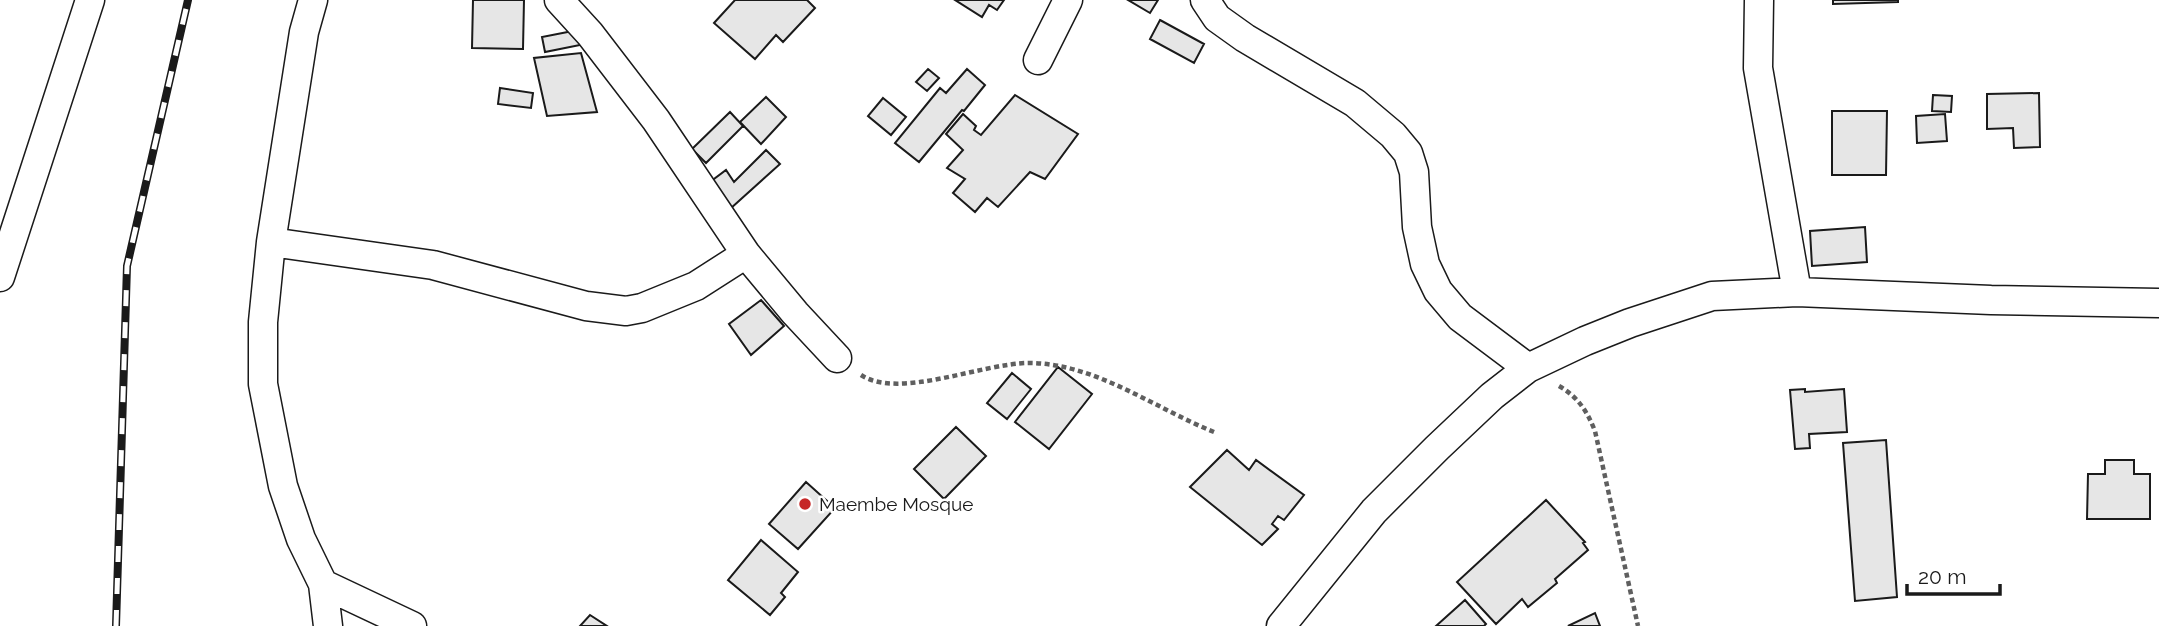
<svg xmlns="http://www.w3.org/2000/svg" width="2159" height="626" font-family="Raleway,sans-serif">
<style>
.building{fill:#e6e6e6;stroke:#1a1a1a;stroke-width:2}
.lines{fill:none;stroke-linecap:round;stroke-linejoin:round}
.minor-casing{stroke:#1a1a1a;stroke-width:31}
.path{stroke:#5f5f5f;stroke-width:4.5;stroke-dasharray:5 3.5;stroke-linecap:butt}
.minor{stroke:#fff;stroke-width:28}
.rail-casing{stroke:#1a1a1a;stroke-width:8}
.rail{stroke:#fff;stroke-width:5;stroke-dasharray:16;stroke-linecap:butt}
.poi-dot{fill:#c62828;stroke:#fff;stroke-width:2.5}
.labels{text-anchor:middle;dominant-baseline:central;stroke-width:5;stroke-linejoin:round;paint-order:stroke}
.poi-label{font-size:19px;fill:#1a1a1a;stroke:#fff;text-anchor:start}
</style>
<rect width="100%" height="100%" fill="#fff"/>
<!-- building -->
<path class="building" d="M473,0H524L523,49L472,48Z
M735,0H807L815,8L783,42L776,35L755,59L714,23Z
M955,0H1004L997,10L989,5L982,17Z
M1128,0H1158L1150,13Z
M1833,0H1898V2L1833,4Z
M1160,20L1204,44L1194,63L1150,39Z
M583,29L585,44L545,52L542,37Z
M581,53L597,112L547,116L534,58Z
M928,69L939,78L927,91L916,82Z
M967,69L985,85L964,111L962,110L919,162L895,143L940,88L946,93Z
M500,88L533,93L531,108L498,104Z
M2039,93L2040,147L2014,148L2013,128L1987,129V94Z
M1015,95L1078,134L1045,179L1030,172L998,207L987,198L975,212L953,193L965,179L947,168L963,150L946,134L963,114L976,126L974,130L981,135Z
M1933,95L1952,96L1951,112L1932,111Z
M766,97L786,117L761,144L740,122Z
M883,98L906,117L891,135L868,116Z
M1832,111H1887L1886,175H1832Z
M730,112L743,126L706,163L692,149Z
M1945,114L1947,141L1917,143L1916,116Z
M766,150L780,164L730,209L710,182L726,170L734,182Z
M1865,227L1867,262L1812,266L1810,231Z
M761,300L784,326L751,355L729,324Z
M1058,367L1092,394L1049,449L1015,422Z
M1012,373L1031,389L1007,419L987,403Z
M1805,389V392L1844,389L1847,432L1809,434L1810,448L1795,449L1790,390Z
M956,427L986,456L944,499L914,469Z
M1886,440L1897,597L1855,601L1843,443Z
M1227,450L1249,470L1256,460L1304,495L1284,520L1278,516L1272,524L1278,529L1262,545L1190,487Z
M2105,460H2134V474H2150V519H2087L2088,474H2105Z
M806,482L835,508L798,549L769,524Z
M1546,500L1585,542L1583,543L1588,550L1555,579L1557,583L1528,607L1522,599L1496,624L1457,582Z
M761,540L798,572L781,593L785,597L770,615L728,580Z
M1465,600L1486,624L1484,626H1436Z
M1595,613L1600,626H1568Z
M590,615L607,626H580Z"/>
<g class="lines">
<!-- minor casing -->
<g class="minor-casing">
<path id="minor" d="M313,0L304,32L271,242L263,322V384L283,486L301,539L323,584L328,626
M559,0L590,34L656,120L746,254L795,313L837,358
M1205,0L1217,18L1245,38L1355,103L1393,135L1408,153L1414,172L1417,227L1425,264L1438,291L1460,317L1528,368
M1759,0L1758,68L1797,292
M1038,60L1068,0
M271,242L433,265L586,306L626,311L642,308L696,286L746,254
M0,277L90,0
M323,584L412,626
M1281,626L1374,511L1437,448L1492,396L1528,368L1585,341L1630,323L1712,296L1797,292L1991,300L2159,303"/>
</g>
<!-- path -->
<path class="path" d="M861,375C899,400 982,363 1029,363C1095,363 1154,408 1214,432
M1559,386C1578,397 1587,411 1595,431L1638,626"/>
<!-- minor -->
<use href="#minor" class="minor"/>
<!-- rail casing -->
<g class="rail-casing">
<path id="rail" d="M116,626L127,266L188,0"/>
</g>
<!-- rail -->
<use href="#rail" class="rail"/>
</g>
<!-- markers -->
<circle class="poi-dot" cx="805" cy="504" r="7"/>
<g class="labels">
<!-- poi labels -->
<g class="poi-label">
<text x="819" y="504">Maembe Mosque</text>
</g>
</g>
<!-- scale -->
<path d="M1907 584v10h93v-10" fill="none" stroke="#1a1a1a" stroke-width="3.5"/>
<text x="1918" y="584" font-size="21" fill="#1a1a1a" stroke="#ffffff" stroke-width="5" paint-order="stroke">20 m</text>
</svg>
